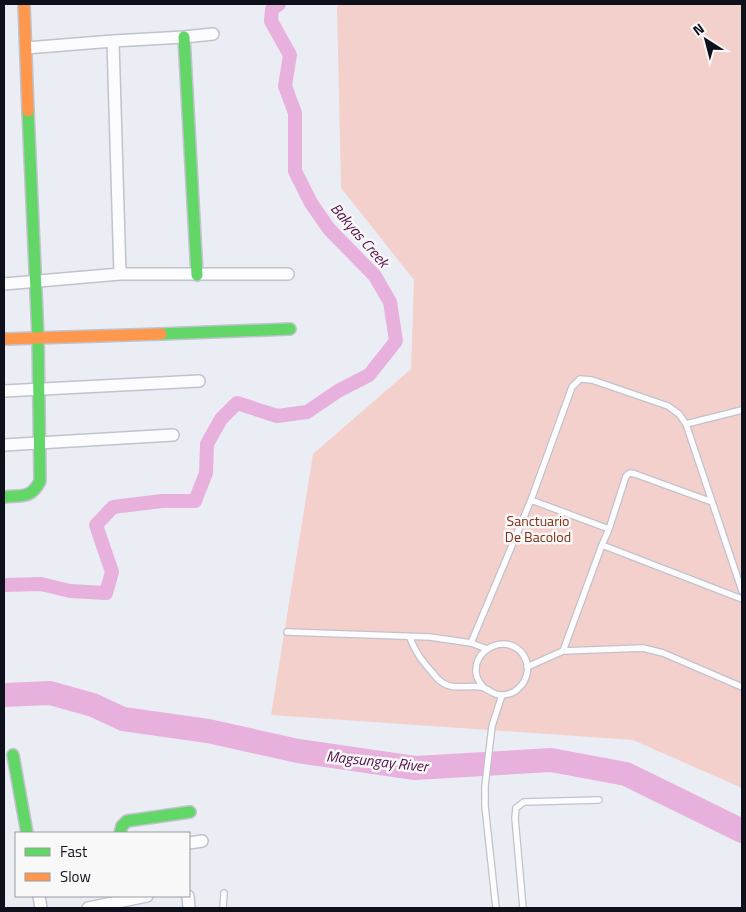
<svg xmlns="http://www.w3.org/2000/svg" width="746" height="912" font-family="'Titillium Web',sans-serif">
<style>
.green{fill:#f3d0cb}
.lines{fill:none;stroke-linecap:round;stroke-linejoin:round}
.canal{stroke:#e8b1dd;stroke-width:14}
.river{stroke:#e8b1dd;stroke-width:24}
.lane-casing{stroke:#c0c2cc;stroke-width:8}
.street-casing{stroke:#c0c2cc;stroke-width:14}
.fast-casing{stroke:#c0c2cc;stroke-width:14}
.slow-casing{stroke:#c0c2cc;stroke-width:14}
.lane{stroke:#fcfcfe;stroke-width:5.5}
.street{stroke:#fcfcfe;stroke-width:11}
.fast{stroke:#63d668;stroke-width:11}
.slow{stroke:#ff974d;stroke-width:11}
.labels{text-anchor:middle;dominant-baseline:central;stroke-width:5;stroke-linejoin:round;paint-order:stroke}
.park-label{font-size:14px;fill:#802c14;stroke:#f8f8f8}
.water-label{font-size:15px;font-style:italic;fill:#530d47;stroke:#f8f8f8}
</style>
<rect width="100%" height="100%" fill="#ebedf5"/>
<!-- green -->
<path class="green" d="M342,4H742V788L633,740L271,715L313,454L411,369L414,280L341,188L337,6Z"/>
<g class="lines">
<!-- canal -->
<path class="canal" d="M4,585L41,584L70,591L106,593L112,572L96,525L113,507L162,501H195L206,473L207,444L221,419L237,403L277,416L307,412L338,391L369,375L396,341L390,302L375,276L329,229L311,203L295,171V113L285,86L290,55L271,21L272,9L279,4"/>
<!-- river -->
<path class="river" d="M4,695L50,693L93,705L123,719L208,731L298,751L415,768L551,760L626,774L742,831"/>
<!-- lane casing -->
<g class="lane-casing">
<path id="lane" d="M686,424L742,410
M531,500L609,529
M602,545L742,599
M287,632L430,637L471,643L487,649
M409,636C416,652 420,659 432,672C435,676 438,680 443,683C453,690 469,685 481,687C488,688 492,695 501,695C521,695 534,673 524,656C509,631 469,649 477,677C478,680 481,684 483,687
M471,643L531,500L572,387L580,379L592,380L668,406L679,414L686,424L742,591
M563,651L602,545L609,529L626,476L630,473L635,474L712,502
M527,667L563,651L643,648L663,653L742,687
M223,908L224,893
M496,908L485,806V786L492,726L502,695
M523,908L515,818L516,808L524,802L599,800"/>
</g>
<!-- street casing -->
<g class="street-casing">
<path id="street" d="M113,41L120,274
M26,48L113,41L184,37L213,34
M4,284L120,274H288
M4,391L199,381
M4,445L173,435
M189,843L202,841
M39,896L41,908
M188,896L189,908
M88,908L147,896"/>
</g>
<!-- fast casing -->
<g class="fast-casing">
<path id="fast" d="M184,37L197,275
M161,334L290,329
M4,497C22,495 31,499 40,481L38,337L28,111
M13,755L27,833
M120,833L122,826L127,821L190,812"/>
</g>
<!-- slow casing -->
<g class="slow-casing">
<path id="slow" d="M24,4L28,111
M4,339L161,334"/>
</g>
<!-- lane -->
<use href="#lane" class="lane"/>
<!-- street -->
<use href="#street" class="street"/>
<!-- fast -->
<use href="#fast" class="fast"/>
<!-- slow -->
<use href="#slow" class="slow"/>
</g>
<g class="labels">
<!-- park labels -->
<g class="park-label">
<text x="538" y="520">Sanctuario<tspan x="538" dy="16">De Bacolod</tspan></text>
</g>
<!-- water labels -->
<g class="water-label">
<text transform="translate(360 235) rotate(49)">Bakyas Creek</text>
<text transform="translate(377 761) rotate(6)">Magsungay River</text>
</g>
</g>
<!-- border -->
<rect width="746" height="912" fill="none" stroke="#0e101c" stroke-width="10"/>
<!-- legend -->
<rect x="15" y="832" width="175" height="65" fill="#f8f8f8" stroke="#9a9ba0"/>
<rect x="25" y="848" width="25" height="8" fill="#63d668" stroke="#9a9ba0"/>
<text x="60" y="857" font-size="15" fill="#0e101c">Fast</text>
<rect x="25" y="873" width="25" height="8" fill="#ff974d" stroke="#9a9ba0"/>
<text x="60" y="882" font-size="15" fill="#0e101c">Slow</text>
<!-- north arrow -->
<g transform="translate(706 40) rotate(324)" stroke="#f8f8f8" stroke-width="4" paint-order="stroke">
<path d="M0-4L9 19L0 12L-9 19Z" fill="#0e101c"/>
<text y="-8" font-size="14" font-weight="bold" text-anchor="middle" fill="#0e101c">N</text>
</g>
</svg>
